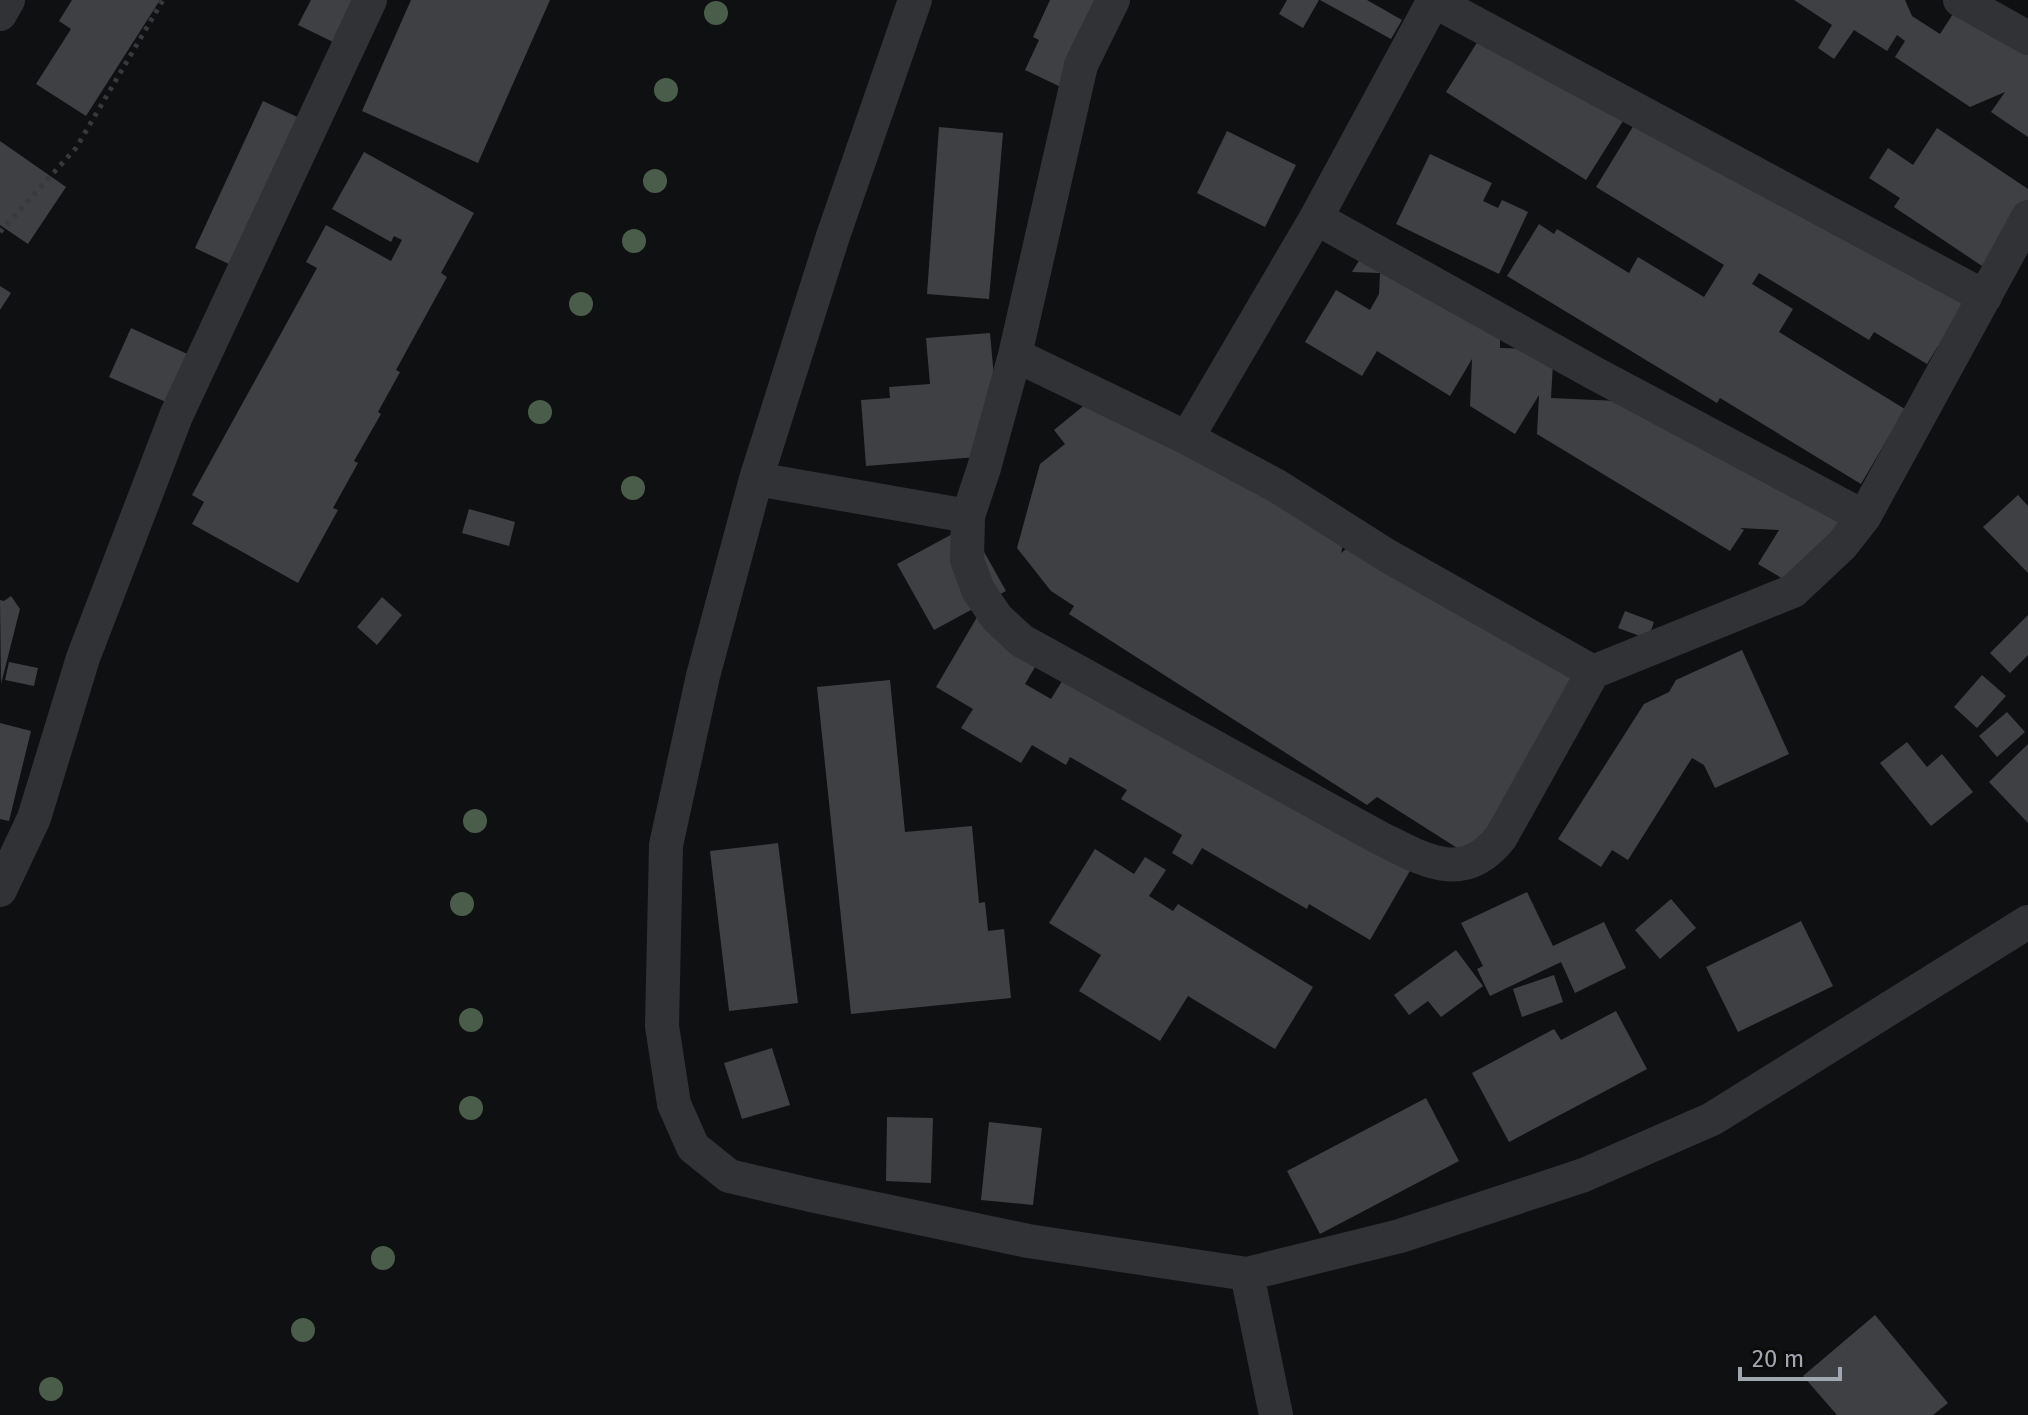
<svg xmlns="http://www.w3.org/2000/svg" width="2028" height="1415" font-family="'Fira Sans',sans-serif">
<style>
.building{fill:#3e4044}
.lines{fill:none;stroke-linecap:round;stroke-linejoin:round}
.path{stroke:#37393d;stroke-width:5;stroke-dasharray:4 6;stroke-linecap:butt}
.minor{stroke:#313236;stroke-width:34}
.tree{fill:#495d4a}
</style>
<rect width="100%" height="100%" fill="#0f1011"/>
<!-- building -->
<path class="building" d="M72,0H160L86,116L36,84L71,29L59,21Z
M311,0H379L354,52L298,25Z
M411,0H550L478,163L362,111Z
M1050,0H1125L1084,98L1025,70L1039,40L1033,37Z
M1287,0H1319L1303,28L1279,14Z
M1320,0H1367L1402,20L1391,39Z
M1794,0H1905L1912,16L1940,34L1962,0L2028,37V137L1991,112L2005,92L1970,107L1895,57L1905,41L1897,35L1887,51L1854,30L1834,59L1818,48L1832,25Z
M1483,33L1623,121L1586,180L1446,92Z
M263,101L321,128L250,274L195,248Z
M1645,107L1979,309L1952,354L1938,346L1927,364L1874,332L1869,340L1759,273L1752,284L1793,309L1779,332L1913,414L1888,438L1861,484L1720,398L1717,403L1507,276L1539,224L1554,234L1557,229L1629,273L1638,257L1704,297L1724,265L1596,187Z
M939,127L1003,133L989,299L927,294Z
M1937,128L2028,189V209L1982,266L1894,207L1900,198L1869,178L1888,148L1913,165Z
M1227,131L1296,165L1265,227L1197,193Z
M0,141L66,187L28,244L0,225Z
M364,152L474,213L441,273L447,277L396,370L400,372L378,412L381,414L354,461L358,463L333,508L338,510L298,583L192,524L204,502L192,495L317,268L306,262L326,225L391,261L402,240L394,236L391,242L332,209Z
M1430,154L1492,183L1483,201L1498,208L1502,200L1528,212L1499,274L1396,224Z
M1365,251L1500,333V348L1530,349L1553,363L1551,398L1618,401L1854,523L1810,595L1758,564L1779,530L1740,528L1744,530L1730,551L1537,434L1539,395L1515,434L1470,406L1472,359L1450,396L1377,351L1362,376L1305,342L1336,290L1370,310L1379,294L1380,273L1352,272Z
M0,286L11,293L0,310Z
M131,328L196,358L175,406L109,377Z
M990,333L1001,455L866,466L861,400L890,398L889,387L930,384L926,338Z
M1103,390L1348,525L1341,553L1366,533L1594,667L1476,860L1377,797L1367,805L1069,614L1074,606L1051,591L1017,548L1040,464L1065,444L1054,430Z
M2018,495L2028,506V573L1983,527Z
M469,509L515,522L509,546L462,533Z
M969,525L1006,591L934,630L897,564Z
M11,596L20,609L1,684L0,600L4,601Z
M382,597L402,615L377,645L357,627Z
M983,607L1048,645L1025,684L1051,699L1072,665L1418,857L1370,940L1309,904L1307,909L1202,848L1192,865L1172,853L1182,835L1121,799L1127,790L1070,757L1066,765L1032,745L1021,763L961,728L973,709L936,687Z
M1625,611L1654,622L1648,639L1618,628Z
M2028,615V655L2010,673L1990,653Z
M1742,650L1789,754L1715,788L1704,765L1692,758L1628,860L1612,850L1601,867L1558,839L1644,704L1669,692L1676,680Z
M9,662L38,668L34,686L5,680Z
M1982,675L2006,696L1977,728L1954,707Z
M890,680L905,832L972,826L979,903L985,902L988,931L1004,929L1011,998L851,1014L817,687Z
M2007,712L2025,732L1997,757L1979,736Z
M0,723L31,731L9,821L0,819Z
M1907,742L1927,767L1942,754L1973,792L1931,826L1880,763Z
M2028,744V823L1989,782Z
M778,843L798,1003L729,1011L710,851Z
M1095,849L1134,874L1145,857L1166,870L1149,896L1173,911L1178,904L1313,987L1275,1049L1188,996L1160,1041L1079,991L1101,955L1049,923Z
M1527,892L1553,946L1604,922L1626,968L1575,993L1561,962L1490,996L1477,969L1483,966L1461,923Z
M1671,899L1696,928L1660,959L1635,930Z
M1801,921L1833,986L1738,1032L1706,967Z
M1456,950L1483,986L1441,1017L1428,1001L1409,1015L1394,995Z
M1554,975L1563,1002L1522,1017L1513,989Z
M1616,1011L1647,1069L1509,1142L1472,1073L1554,1029L1561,1040Z
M772,1048L790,1105L742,1119L724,1063Z
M1426,1098L1459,1161L1320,1234L1287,1171Z
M887,1117L933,1118L931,1183L886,1181Z
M989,1122L1042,1128L1033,1205L981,1200Z
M1875,1315L1948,1403L1933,1415H1837L1803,1376Z"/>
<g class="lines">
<!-- path -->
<path class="path" d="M0,232L76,148L163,0"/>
<!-- minor -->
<path class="minor" d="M915,0L833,236L756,479L703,676L666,845L662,1026L674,1104L693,1147L729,1176L815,1196L1028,1241L1247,1274L1400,1236L1584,1175L1712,1119L2028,922
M1113,0L1081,65L1015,355L984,468L968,516L967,560L978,590L997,618L1022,641L1376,836C1421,858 1462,887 1501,837L1593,672L1793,591L1842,545L1864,517L2028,217
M1960,0L2028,38
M1434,1L1985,297
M0,14L8,0
M1316,218L1594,373L1864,517
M1015,355L1187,438L1277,486L1386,555L1593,672
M1187,438L1316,218L1434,0
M756,479L968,516
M0,890L34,818L83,658L176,416L370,0
M1247,1274L1276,1415"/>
</g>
<!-- trees -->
<g class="tree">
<circle cx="716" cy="13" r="12"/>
<circle cx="666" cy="90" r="12"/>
<circle cx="655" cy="181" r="12"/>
<circle cx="634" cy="241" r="12"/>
<circle cx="581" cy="304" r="12"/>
<circle cx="540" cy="412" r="12"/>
<circle cx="633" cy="488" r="12"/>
<circle cx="475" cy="821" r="12"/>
<circle cx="462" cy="904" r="12"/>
<circle cx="471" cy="1020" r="12"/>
<circle cx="471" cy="1108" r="12"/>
<circle cx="383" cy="1258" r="12"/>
<circle cx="303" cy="1330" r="12"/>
<circle cx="51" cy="1389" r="12"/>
</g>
<!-- scale -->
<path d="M1740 1367v12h100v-12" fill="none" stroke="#a1a7b1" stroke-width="4"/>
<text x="1752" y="1367" font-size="24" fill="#a1a7b1" stroke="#0b0b0c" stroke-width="6" paint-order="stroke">20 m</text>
</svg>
